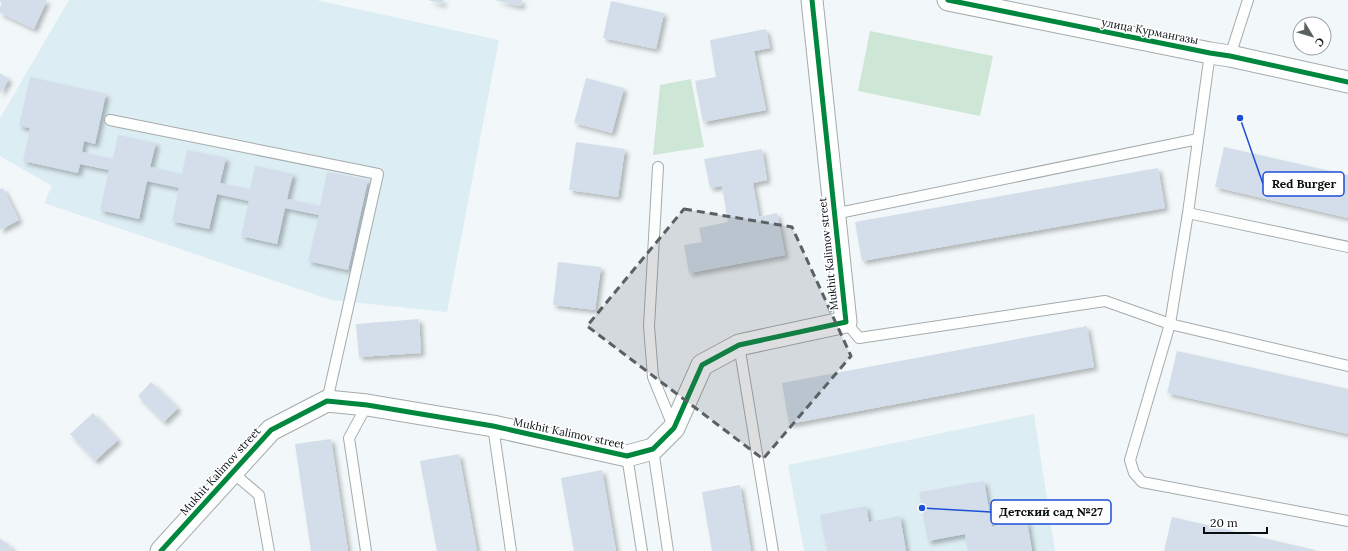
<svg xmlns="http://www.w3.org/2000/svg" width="1348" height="551" font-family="Lora,serif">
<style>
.built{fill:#dcedf3}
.green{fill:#cde6d5}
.building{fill:#d3deea;filter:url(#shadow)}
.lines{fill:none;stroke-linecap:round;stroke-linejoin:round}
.lane-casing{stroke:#a5abac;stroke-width:12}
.street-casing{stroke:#a5abac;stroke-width:23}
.lane{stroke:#fdfefe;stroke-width:10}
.street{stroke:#fdfefe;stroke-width:21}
.cycleway-casing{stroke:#fff;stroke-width:8}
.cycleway{stroke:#00873e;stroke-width:5}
.marked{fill:#5b6163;fill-opacity:0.2;stroke:#5b6163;stroke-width:3;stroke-dasharray:8 5;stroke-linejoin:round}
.labels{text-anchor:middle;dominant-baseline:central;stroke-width:3;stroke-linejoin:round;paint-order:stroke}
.street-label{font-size:11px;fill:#090f11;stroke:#fff}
.leader{fill:none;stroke:#1d4ed8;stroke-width:1.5}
.callout-dot{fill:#1d4ed8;stroke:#fff;stroke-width:1.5}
.callout{fill:#fff;stroke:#1d4ed8;stroke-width:1.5}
.callout-label{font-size:12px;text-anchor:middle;font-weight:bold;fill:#090f11}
</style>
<defs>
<filter id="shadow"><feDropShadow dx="3.5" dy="3.5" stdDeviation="2" flood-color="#0004"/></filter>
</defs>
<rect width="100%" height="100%" fill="#f2f8fa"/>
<!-- built -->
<path class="built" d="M69,0H316L499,40L447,312L331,300L44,203L52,186L0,156V118Z
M1034,414L1055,551H804L788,465Z"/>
<!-- green -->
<path class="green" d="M870,31L993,56L980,116L858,91Z
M691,79L704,147L653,155L660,85Z"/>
<!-- building -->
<path class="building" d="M0,0H47L34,29L0,13V8L2,3L0,2Z
M428,0H444L442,4Z
M494,0H522L521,6Z
M611,1L664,13L656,49L603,38Z
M766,29L770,48L754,51L766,110L703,122L695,81L716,77L710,40Z
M0,73L9,79L0,94Z
M30,77L106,94L95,144L84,141L82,152L113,159L118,135L156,143L150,167L182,174L187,150L226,158L220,183L250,189L255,166L293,174L287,199L320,206L327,172L368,180L348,270L308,261L319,215L285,208L277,244L241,236L249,201L217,194L209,229L172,221L179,188L147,181L139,219L100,210L109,170L80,164L78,173L23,161L30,128L19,126Z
M586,78L624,88L612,133L574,123Z
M576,142L625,149L618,197L569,190Z
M1224,147L1348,175V218L1215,187Z
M762,149L767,180L753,183L759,217L777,213L785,255L689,273L684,245L702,242L699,228L728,222L722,186L710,188L704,159Z
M1158,168L1165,208L862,261L855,222Z
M3,188L19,220L0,230V189Z
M558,262L601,267L595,310L553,305Z
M419,319L421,353L359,357L356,324Z
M1087,326L1094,367L789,424L782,383Z
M1177,351L1348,389V434L1167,393Z
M151,382L178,408L164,422L138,396Z
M93,413L118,440L95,461L70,434Z
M331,439L348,551H311L295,444Z
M459,454L477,551H437L420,461Z
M602,470L616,551H574L561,478Z
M984,481L992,527L1027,521L1032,551H968L965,534L928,541L919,492Z
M740,485L751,551H712L702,492Z
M866,506L869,522L900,516L906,551H827L820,515Z
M1172,517L1315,550V551H1164Z
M0,538L13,549L12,551H0Z"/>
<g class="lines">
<!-- lane casing -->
<g class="lane-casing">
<path id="lane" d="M1210,53L1188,213L1170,324L1130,460L1134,473L1142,482L1348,521
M1230,56L1248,0
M110,120L378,174L327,401
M658,167L649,326L653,377L673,426
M1188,213L1348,247
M834,214L1198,139
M846,322L859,338L1105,301L1170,324L1348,366
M739,345L773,551
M493,426L511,551
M653,449L668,551
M627,456L642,551
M232,472L259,495L269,551
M366,551L349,438L367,405"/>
</g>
<!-- street casing -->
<g class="street-casing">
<path id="street" d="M948,0L1210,53L1230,56L1348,82
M161,551L271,430L327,401L367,405L493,426L627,456L653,449L674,428L702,365L739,345L846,322L812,0"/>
</g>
<!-- lane -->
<use href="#lane" class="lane"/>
<!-- street -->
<use href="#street" class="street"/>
<!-- cycleway casing -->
<g class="cycleway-casing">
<path id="cycleway" d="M948,0L1210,53L1230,56L1348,82
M161,551L271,430L327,401L367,405L493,426L627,456L653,449L674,428L702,365L739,345L846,322L812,0"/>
</g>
<!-- cycleway -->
<use href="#cycleway" class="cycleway"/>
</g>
<!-- marked area -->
<path class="marked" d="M684,209L792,227L851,356L763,459L587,326Z"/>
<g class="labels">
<!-- street labels -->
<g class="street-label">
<text transform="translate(1150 31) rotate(11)">улица Курмангазы</text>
<text transform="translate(828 254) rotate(-96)">Mukhit Kalimov street</text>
<text transform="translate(569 433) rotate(12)">Mukhit Kalimov street</text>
<text transform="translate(220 471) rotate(-48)">Mukhit Kalimov street</text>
</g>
</g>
<!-- callouts -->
<path class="leader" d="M1240 118L1263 184M922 508L991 512"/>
<g class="callout-dot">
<circle cx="1240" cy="118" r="4"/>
<circle cx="922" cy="508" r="4"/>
</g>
<g class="callout">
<rect x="1263" y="172" width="81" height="24" rx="4"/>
<rect x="991" y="500" width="120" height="24" rx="4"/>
</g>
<g class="callout-label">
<text x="1304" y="188">Red Burger</text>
<text x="1051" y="516">Детский сад №27</text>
</g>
<!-- north arrow -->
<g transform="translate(1312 36) rotate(128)"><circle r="19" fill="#ffffff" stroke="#9d9fa0"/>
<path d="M0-3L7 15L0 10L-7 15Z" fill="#5b6163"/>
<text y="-6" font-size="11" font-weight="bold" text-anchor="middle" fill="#090f11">С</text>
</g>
<!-- scale -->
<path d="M1204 527v6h63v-6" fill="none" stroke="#090f11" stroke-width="2"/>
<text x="1210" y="527" font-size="12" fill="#090f11" stroke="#ffffff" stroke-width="3" paint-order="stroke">20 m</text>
</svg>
